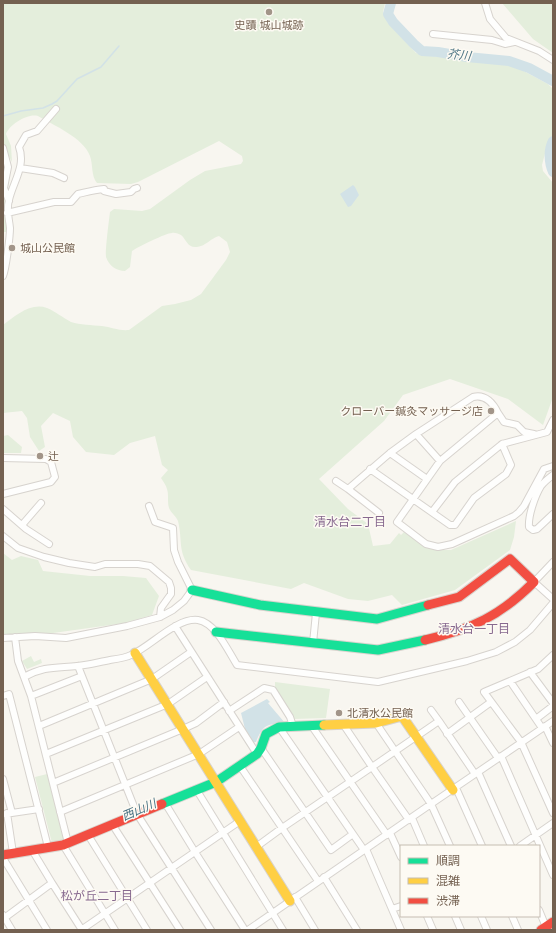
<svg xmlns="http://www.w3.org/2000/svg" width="556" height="933" font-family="Raleway,'Noto Sans JP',sans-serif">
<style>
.green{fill:#e4eedc}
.water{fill:#d2e2e7}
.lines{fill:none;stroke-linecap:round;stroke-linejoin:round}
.stream{stroke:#d2e2e7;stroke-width:1.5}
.river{stroke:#d2e2e7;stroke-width:10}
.street-casing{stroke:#d7d3ce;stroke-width:8}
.fast-casing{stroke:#d8d3cd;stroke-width:11}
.slow-casing{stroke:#d8d3cd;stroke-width:11}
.jam-casing{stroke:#d8d3cd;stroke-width:11}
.street{stroke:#fefefd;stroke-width:6}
.fast{stroke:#16e098;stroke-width:9}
.slow{stroke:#ffcf43;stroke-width:9}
.jam{stroke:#f24e42;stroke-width:9}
.poi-dot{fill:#a29589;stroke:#fdfaf3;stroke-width:1.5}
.labels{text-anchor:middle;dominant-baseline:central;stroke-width:3;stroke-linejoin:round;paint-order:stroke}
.poi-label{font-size:11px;fill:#746151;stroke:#fdfaf3;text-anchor:start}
.water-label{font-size:12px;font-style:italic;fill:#4c7485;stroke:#fdfaf3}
.neighbourhood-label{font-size:12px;fill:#87698f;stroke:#fdfaf3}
</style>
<rect width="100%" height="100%" fill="#f8f6f0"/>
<!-- green -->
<path class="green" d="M3,3H385L383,12L388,23L416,53L431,56L503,64L520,69L548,84L553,89V135L548,142L542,165L543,171L553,183V397L543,425L508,399L450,379L403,395L384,421L319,479L348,509L368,524L373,546L390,544L399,533L401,535L404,532C421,543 429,551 451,550L516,521L514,537L510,550L455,590L402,605L392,595L368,601L348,599L304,583L291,589L191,570C177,550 183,542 178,521C176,516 171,513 169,508C167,502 169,495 167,489C166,485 163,481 161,478L168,470L162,465L155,436L130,443L114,455L86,452L73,437L70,421L53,413L41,426L45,447L39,451L30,437L27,418L22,411L3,413V325C15,316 31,302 47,308C55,311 63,318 71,322C80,325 92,325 102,326C111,327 119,331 129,330L162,306L175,304L191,300L201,294L226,260L230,252L227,242L219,236C211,238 206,246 197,247C187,248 187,240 181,235C179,234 174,232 172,233C166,233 138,247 132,251L130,267L125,271C117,271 109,266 106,257C105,251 109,220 110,212L114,209L142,211L150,209L190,180L205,171L241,164L243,161L242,156L219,141L138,182L131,184L97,183C91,176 93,164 90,156C84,138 53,125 38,116C28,113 10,124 6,134L11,146L12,162L3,145Z
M502,3H553V53L533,39Z
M3,194C6,201 5,206 5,214C6,220 7,226 7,232H3Z
M8,435L22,447L21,453H3V436Z
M3,553L12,560L21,556L38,560L43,571L90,576H123L146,578L159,596L152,615L125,623L46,634H3Z
M31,656L34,662L41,659L42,663L27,669L22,661Z
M275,682L330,689L326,718L294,719L275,688Z
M47,774L64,839L62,841L52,843L35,777Z"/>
<!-- water -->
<path class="water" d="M353,185L355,187L359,195L351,206L348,207L340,194Z
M267,699L270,702L268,703L285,723C266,724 263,725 256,742H253L245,729L241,713Z"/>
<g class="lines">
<!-- stream -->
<path class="stream" d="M3,116L21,111L43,108L52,104L57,101L77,79L101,67L119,46"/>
<!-- river -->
<path class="river" d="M391,3L388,14L393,22L414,44L422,51L438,52L467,57L509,61L529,68L553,81
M553,141C548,150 549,163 553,172"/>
<!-- street casing -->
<g class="street-casing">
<path id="street" d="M485,3L490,19L506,38L539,51L553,60
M433,34L492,40L505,44L514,42
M3,148L8,167L4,188L9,201
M20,168L53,173L64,178
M7,213L54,202H71L78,194C87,192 94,190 104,189V191L116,194L131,192L134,189L137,188
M3,276C6,269 10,236 10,228C9,218 6,210 9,200C13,182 26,166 19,147L26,135L37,131L56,109
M416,434L440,461
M534,434L524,432L517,425L504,422L498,413L440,461L397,522L426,544L438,547L452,544L514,516L519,512L524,506L544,469L553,466
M390,453L427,479
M3,458L46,459L51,462L55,477L51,482L3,494
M370,469L450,525H455L474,498L506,474L511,465L502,444L547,432L553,420
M553,475C549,478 544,482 541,486C535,496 528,516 529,527L533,530L537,529L553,514
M336,481L348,489L390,453L416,434L473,397C485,394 493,403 498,413
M348,489L379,513
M3,509L26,529L49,544
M432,512L455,482L502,444
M22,525L41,503
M3,536L18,548L44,557L69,563L95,567L105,564H138L150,566L169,582L171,588V594L161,608L160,617
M553,562L534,582L553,599
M175,626L257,754
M15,637L18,661L31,696L68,843
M3,638L35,636L66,638L127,626L160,617L173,610L184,601L192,590L178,562L174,550L173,528L155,522L149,506
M313,643L316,613
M553,655L538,669L484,692L521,742L553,813
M78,666L137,814L211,930
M530,672L553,703
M24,677C44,666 56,668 77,666C88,665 99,662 110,660C117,659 125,658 131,655C150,647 177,617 198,620C216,623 228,651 237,665L378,682L467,661L496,652L515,642L530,630L553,603
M510,681L542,728
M3,696L9,694L48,847
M31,696L82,676
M459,702L498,758
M229,711L264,688L273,690L290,717L293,726
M536,719L553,706
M439,721L475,774
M376,723L431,804L553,721
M343,724L372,767L439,721L431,710
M311,725L387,835
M39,726L152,679L191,652
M545,726L553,743
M279,727L364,850
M447,734L491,702
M261,748L331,850L353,834
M46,754L168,704L207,677
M501,756L553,875
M240,766L318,881
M478,772L511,846
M3,779L12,813
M53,783L183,729L196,723L224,702
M456,788L482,846
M196,789L283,930
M165,803L195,852L245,930
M60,812L199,754L239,727
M7,813L13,853
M5,814L39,809
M412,818L424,846
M112,824L180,930
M390,833L401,857
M88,835L147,930
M63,845L115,930
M520,846L553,823
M256,847L282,828L372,767L409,820
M366,849L401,930
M3,858L47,930
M324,877L357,930
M52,883L82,930
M295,897L315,930
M392,909L401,906
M539,910L546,927
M3,915L12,930
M427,916L433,930
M455,916L461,930
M481,916L487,930
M512,916L518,930
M3,919L52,883L32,850
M81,930L240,821
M248,930L431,804L450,846"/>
</g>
<!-- fast casing -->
<g class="fast-casing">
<path id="fast" d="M192,590L260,605L377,619L428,605
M216,632L378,650L425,640
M162,804L216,782L257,754L261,748L266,734L279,727L324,725"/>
</g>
<!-- slow casing -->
<g class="slow-casing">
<path id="slow" d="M135,653L290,901
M324,725L376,723L402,716L453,790"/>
</g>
<!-- jam casing -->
<g class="jam-casing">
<path id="jam" d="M425,640C472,629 500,616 534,582L510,559L459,597L428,605
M3,855L63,845L162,804
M541,930L553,922"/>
</g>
<!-- street -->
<use href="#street" class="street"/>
<!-- fast -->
<use href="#fast" class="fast"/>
<!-- slow -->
<use href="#slow" class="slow"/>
<!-- jam -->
<use href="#jam" class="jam"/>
</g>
<!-- markers -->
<g class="poi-dot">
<circle cx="269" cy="12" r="4"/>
<circle cx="12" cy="248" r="4"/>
<circle cx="491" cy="411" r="4"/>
<circle cx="40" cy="456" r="4"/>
<circle cx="339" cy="713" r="4"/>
</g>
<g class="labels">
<!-- poi labels -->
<g class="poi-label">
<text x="269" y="25" text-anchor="middle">史蹟 城山城跡</text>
<text x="20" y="248">城山公民館</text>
<text x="483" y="411" text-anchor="end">クローバー鍼灸マッサージ店</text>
<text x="48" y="456">辻</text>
<text x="347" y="713">北清水公民館</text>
</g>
<!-- water labels -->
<g class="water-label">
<text transform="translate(459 55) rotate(6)">芥川</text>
<text transform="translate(139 810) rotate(-23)">西山川</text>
</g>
<!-- neighbourhood labels -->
<g class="neighbourhood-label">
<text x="350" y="522">清水台二丁目</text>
<text x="474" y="629">清水台一丁目</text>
<text x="97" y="896">松が丘二丁目</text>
</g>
</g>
<!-- border -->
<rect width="556" height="933" fill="none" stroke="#746151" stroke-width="8"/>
<!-- legend -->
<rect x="400" y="845" width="140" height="72" fill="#fdfaf3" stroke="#c6bdb2"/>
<rect x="408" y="858" width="20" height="6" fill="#16e098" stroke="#c6bdb2"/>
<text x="436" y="865" font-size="12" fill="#746151">順調</text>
<rect x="408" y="878" width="20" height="6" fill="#ffcf43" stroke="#c6bdb2"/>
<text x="436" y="885" font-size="12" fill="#746151">混雑</text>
<rect x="408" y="898" width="20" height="6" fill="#f24e42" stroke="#c6bdb2"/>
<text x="436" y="905" font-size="12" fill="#746151">渋滞</text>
</svg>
